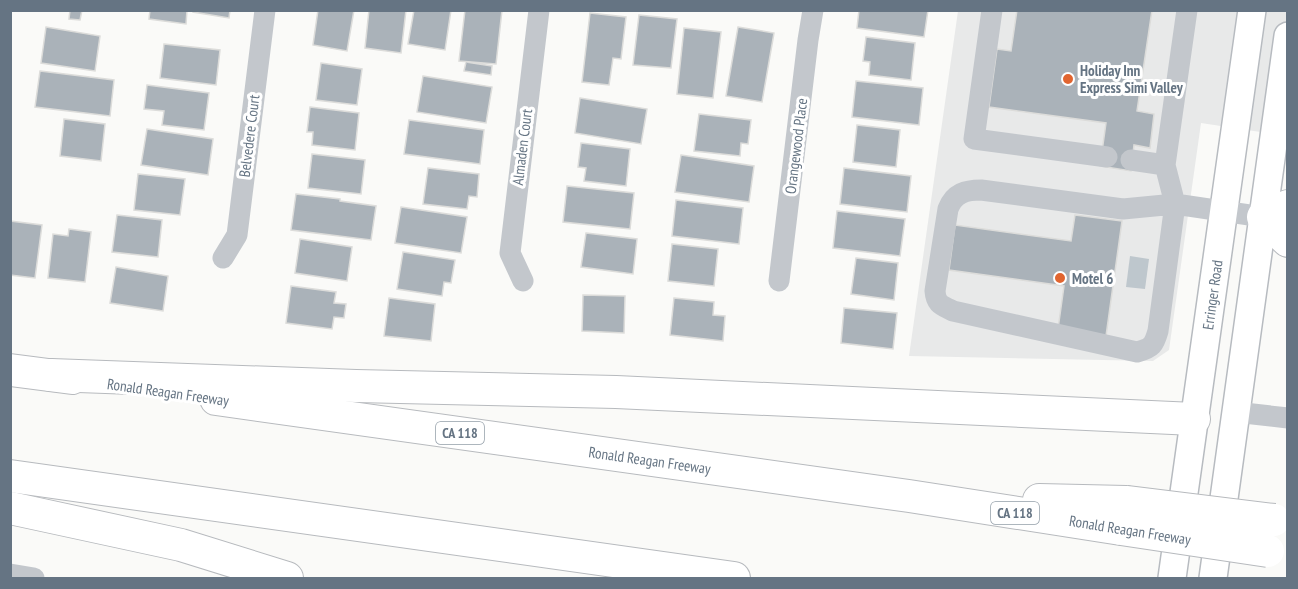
<svg xmlns="http://www.w3.org/2000/svg" width="1298" height="589" font-family="'PT Sans Narrow',sans-serif">
<style>
.built{fill:#e8e9e9}
.water{fill:#bec7cd}
.building{fill:#aab2b9;stroke:#dcdcda;stroke-width:1.5}
.lines{fill:none;stroke-linecap:round;stroke-linejoin:round}
.major-casing{stroke:#b7bbc0;stroke-width:30}
.highway-casing{stroke:#b7babe;stroke-width:34}
.minor{stroke:#c3c7cc;stroke-width:21}
.major{stroke:#fff;stroke-width:27}
.highway{stroke:#fff;stroke-width:32}
.highway-bridge-casing{stroke:#b7babe;stroke-width:34;stroke-linecap:butt}
.highway-bridge{stroke:#fff;stroke-width:32}
.poi-dot{fill:#e16530;stroke:#fff;stroke-width:2}
.labels{text-anchor:middle;dominant-baseline:central;stroke-width:6;stroke-linejoin:round;paint-order:stroke}
.shield{fill:#fff;stroke:#939ea8;stroke-width:1.5}
.shield-label{font-size:14px;font-weight:bold;fill:#657483}
.poi-label{font-size:15px;font-weight:bold;fill:#657483;stroke:#fff;text-anchor:start}
.street-label{font-size:15px;fill:#657483;stroke:#fff}
</style>
<rect width="100%" height="100%" fill="#fafaf8"/>
<!-- built -->
<path class="built" d="M958,11H1287V136L1201,123L1169,350L1153,361L909,356Z"/>
<!-- water -->
<path class="water" d="M1130,256L1149,259L1145,289L1126,287Z"/>
<!-- building -->
<path class="building" d="M70,10H82L80,20L69,19Z
M150,10H187L186,24L149,19Z
M193,10H230L229,18L193,12Z
M318,10H354L347,51L313,45Z
M369,10H406L401,53L365,48Z
M414,10H451L445,50L408,44Z
M465,10H502L496,64L459,61Z
M859,10H928L924,37L857,28Z
M1017,10H1152L1137,111L1154,114L1150,148L1134,145L1131,171L1100,166L1106,123L989,107L997,49L1011,51Z
M590,13L626,17L621,59L613,58L609,85L582,82Z
M639,15L677,19L671,68L633,65Z
M46,27L100,36L95,71L41,63Z
M738,27L774,33L762,102L726,96Z
M684,28L721,32L713,98L677,94Z
M866,37L915,43L911,80L869,75L870,62L863,61Z
M164,44L220,50L216,85L160,78Z
M466,62L492,66L491,75L464,71Z
M321,63L362,69L357,105L316,100Z
M40,71L114,80L110,116L35,107Z
M423,76L492,87L486,123L417,112Z
M856,81L923,88L919,125L852,117Z
M147,85L209,93L204,130L162,125L164,111L144,109Z
M580,98L647,109L641,144L575,133Z
M310,107L359,113L355,150L312,145L313,132H307Z
M699,114L751,120L748,144L741,143L740,156L694,151Z
M64,119L105,124L101,161L60,156Z
M409,120L484,130L480,164L404,154Z
M857,125L900,130L896,167L853,162Z
M147,129L213,139L208,175L141,165Z
M581,143L630,149L626,186L584,181L586,168L578,167Z
M312,154L365,160L361,194L308,188Z
M681,155L754,166L749,202L675,192Z
M428,168L479,174L477,197L469,196L467,209L423,204Z
M844,168L911,176L907,212L840,204Z
M138,174L185,179L180,215L134,210Z
M567,186L634,193L630,229L563,222Z
M296,194L340,199V201L376,206L371,240L291,230Z
M676,200L743,208L739,244L672,236Z
M401,207L467,217L461,253L395,243Z
M837,211L905,219L900,256L833,248Z
M117,215L162,220L158,257L112,252Z
M1075,215L1122,221L1106,336L1058,329L1064,286L949,270L955,225L1071,241Z
M10,221L42,225L35,278L10,275Z
M69,229L91,232L85,282L48,278L53,234L68,236Z
M586,233L637,239L633,274L581,267Z
M300,239L352,247L347,281L295,273Z
M672,244L718,249L714,286L668,281Z
M403,252L455,260L451,283L444,282L442,296L397,289Z
M856,258L898,263L894,300L851,294Z
M116,267L168,276L163,311L110,303Z
M291,286L336,292L334,303L346,304L344,318L334,317L332,329L286,323Z
M583,295L625,296L624,333L582,331Z
M389,298L435,304L431,341L384,336Z
M674,298L714,302L713,315L725,316L723,341L670,335Z
M844,308L897,313L893,349L841,343Z"/>
<g class="lines">
<!-- major casing -->
<g class="major-casing">
<g id="major">
<path id="s1" d="M1172,578L1252,10"/>
<path d="M1213,578L1288,36"/>
</g>
</g>
<!-- highway casing -->
<g class="highway-casing">
<g id="highway">
<path d="M1288,206L1263,217L1288,241"/>
<path d="M10,370L72,378"/>
<path d="M51,375L356,386L616,392L1194,419"/>
<path id="s2" d="M216,399L909,496L1121,529"/>
<path d="M10,476L734,578"/>
<path d="M1039,500L1126,502"/>
<path d="M10,508L181,545L287,578"/>
</g>
</g>
<!-- minor -->
<path class="minor" d="M992,10L974,139L1107,157
M1187,10L1165,165L1175,204L1158,331C1154,345 1152,348 1137,352L953,311C941,305 936,304 935,291L948,209C954,193 966,190 981,190L1123,209L1175,204L1263,217
M1131,160L1165,165
M223,258L237,235L265,10
M523,281L510,253L539,10
M779,281L808,40L813,10
M1235,412L1288,418
M10,574L34,578"/>
<!-- major -->
<use href="#major" class="major"/>
<!-- highway -->
<use href="#highway" class="highway"/>
<!-- highway-bridge casing -->
<g class="highway-bridge-casing">
<path id="highway-bridge" d="M1126,502L1274,520
M1121,529L1268,551"/>
</g>
<!-- highway-bridge -->
<use href="#highway-bridge" class="highway-bridge"/>
</g>
<!-- markers -->
<g class="poi-dot">
<circle cx="1068" cy="79" r="6"/>
<circle cx="1060" cy="278" r="6"/>
</g>
<g class="labels">
<!-- shield labels -->
<g class="shield">
<rect x="436" y="422" width="48" height="22" rx="4.5"/>
<rect x="991" y="502" width="48" height="22" rx="4.5"/>
</g>
<g class="shield-label">
<text x="460" y="433">CA 118</text>
<text x="1015" y="513">CA 118</text>
</g>
<!-- poi labels -->
<g class="poi-label">
<text x="1080" y="70">Holiday Inn<tspan x="1080" dy="17">Express Simi Valley</tspan></text>
<text x="1072" y="278">Motel 6</text>
</g>
<!-- street labels -->
<g class="street-label">
<text transform="translate(249 136) rotate(-83)">Belvedere Court</text>
<text transform="translate(796 146) rotate(-83)">Orangewood Place</text>
<text transform="translate(522 147) rotate(-83)">Almaden Court</text>
<text stroke="none"><textPath href="#s1" startOffset="286">Erringer Road</textPath></text>
<text transform="translate(168 392) rotate(8)">Ronald Reagan Freeway</text>
<text stroke="none"><textPath href="#s2" startOffset="438">Ronald Reagan Freeway</textPath></text>
<text transform="translate(1130 530) rotate(9)">Ronald Reagan Freeway</text>
</g>
</g>
<!-- border -->
<rect width="1298" height="589" fill="none" stroke="#657483" stroke-width="24"/>
</svg>
